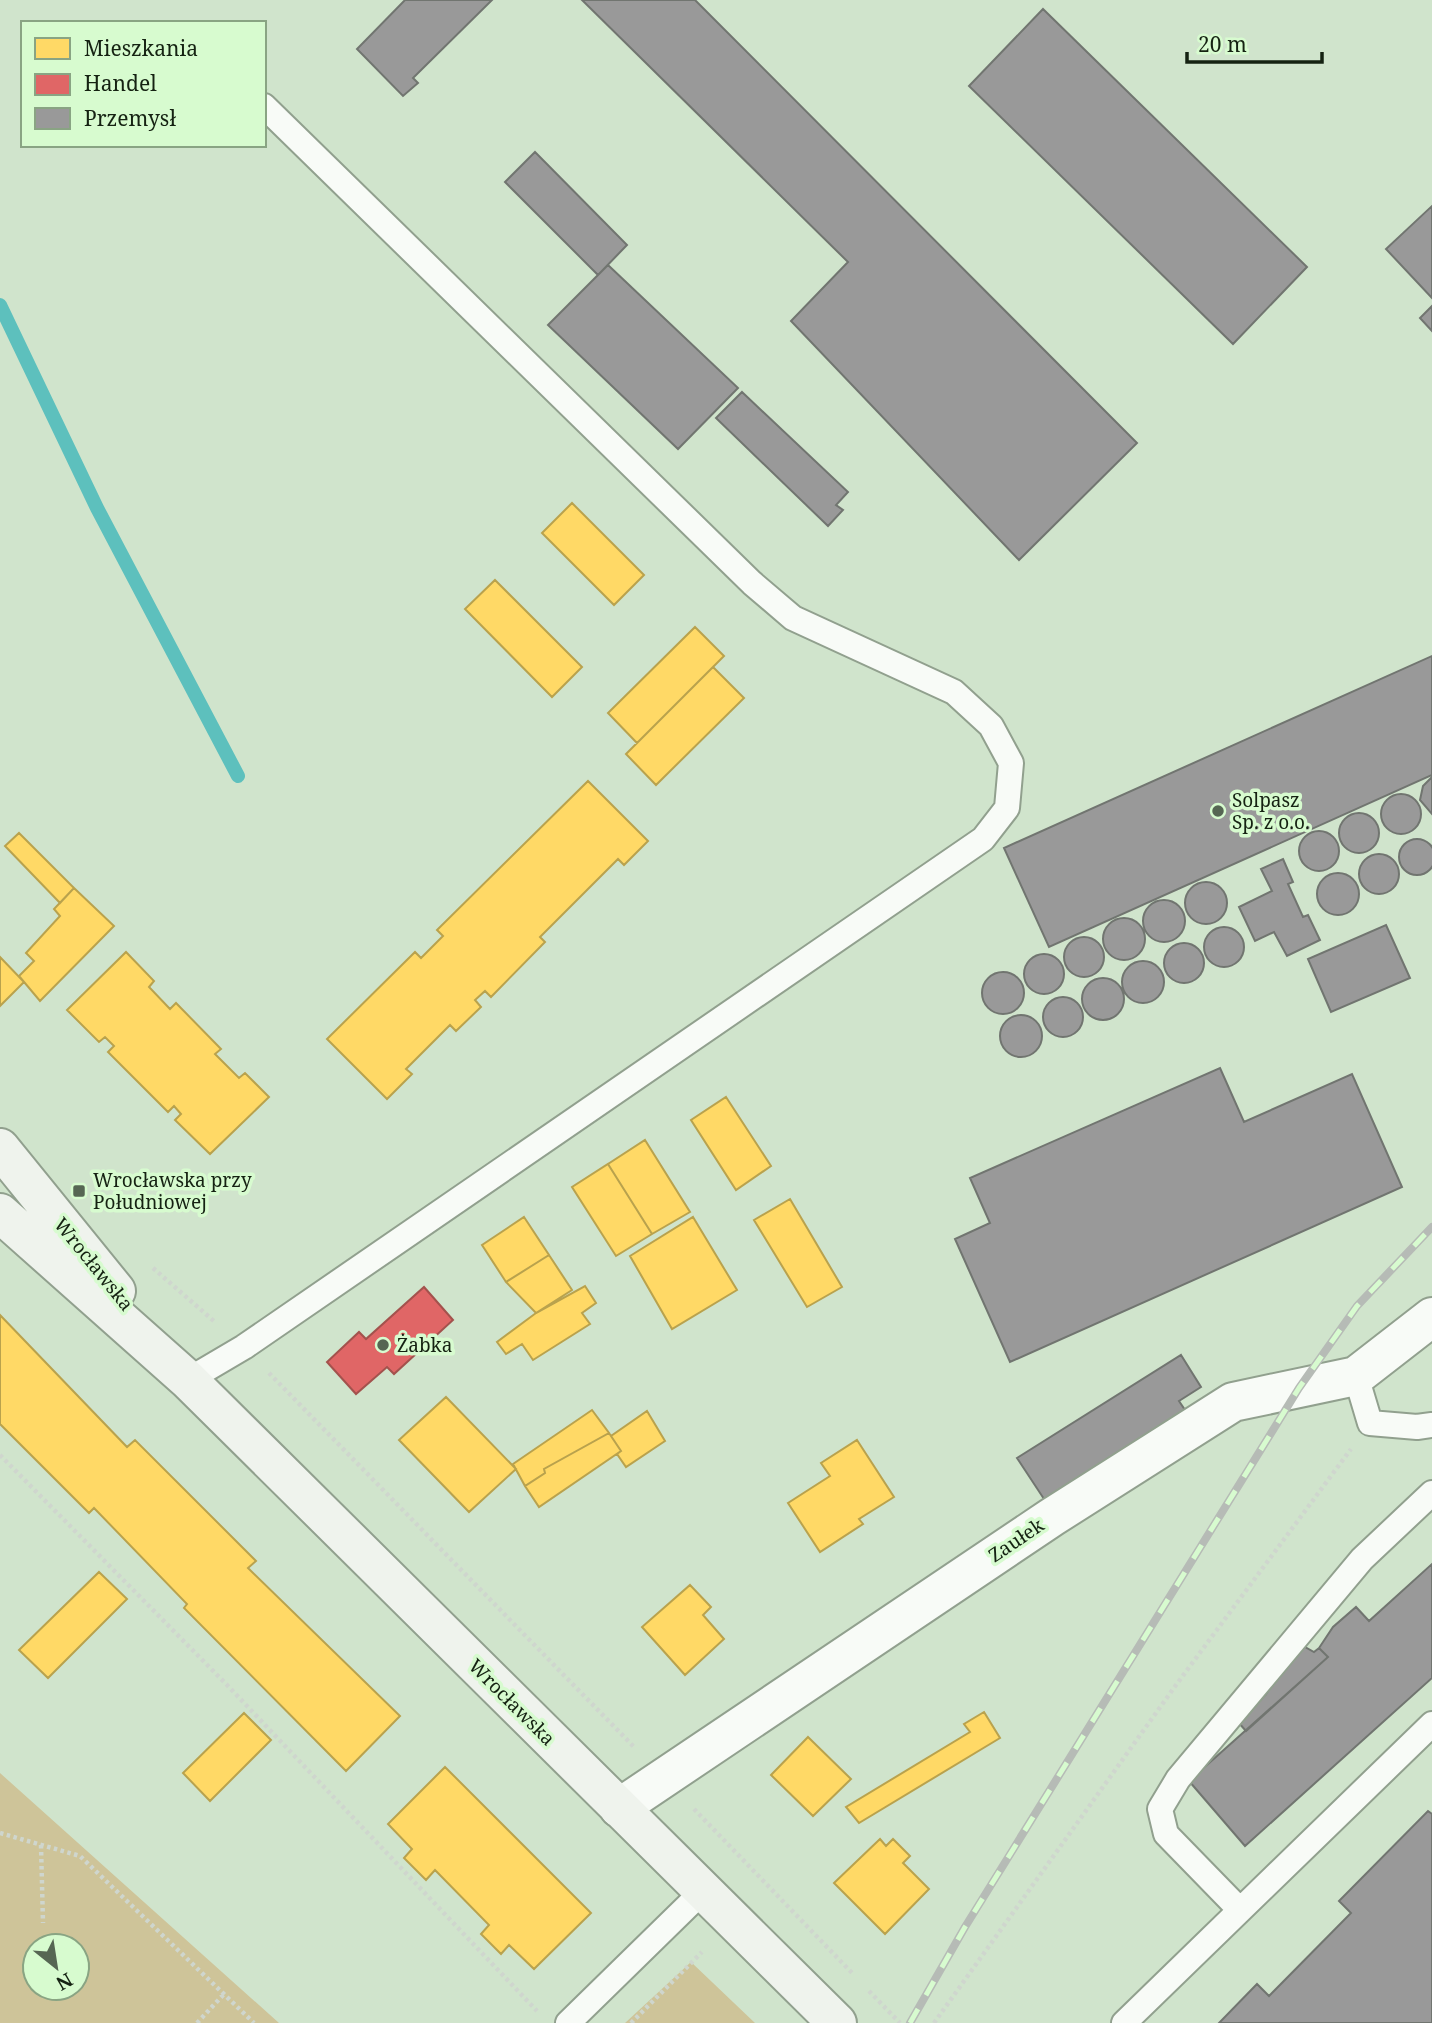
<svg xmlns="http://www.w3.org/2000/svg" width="1432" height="2023" font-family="'Noto Serif',serif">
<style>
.green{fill:#cec499;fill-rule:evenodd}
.homes{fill:#ffd966;stroke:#b9a24d;stroke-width:2}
.shops{fill:#e06666;stroke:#a3524d;stroke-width:2}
.industry{fill:#999;stroke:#717570;stroke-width:2}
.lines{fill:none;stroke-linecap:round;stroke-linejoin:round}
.stream{stroke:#5dc0bd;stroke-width:14}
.lane-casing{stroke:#91a08e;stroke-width:28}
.street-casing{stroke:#91a08e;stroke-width:42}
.secondary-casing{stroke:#91a08e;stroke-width:42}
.path{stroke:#cfd6ce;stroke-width:4.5;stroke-dasharray:3.5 3.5;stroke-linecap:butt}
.lane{stroke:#f8fbf7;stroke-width:24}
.street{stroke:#f8fbf7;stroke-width:38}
.secondary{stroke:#eff3ed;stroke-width:38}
.rail-casing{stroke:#b6bbb6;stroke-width:8}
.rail{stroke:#d7fbcf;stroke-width:5;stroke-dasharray:16;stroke-linecap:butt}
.poi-dot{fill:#566653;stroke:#d7fbcf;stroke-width:2.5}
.labels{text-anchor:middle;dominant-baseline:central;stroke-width:7;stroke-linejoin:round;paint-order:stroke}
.poi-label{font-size:19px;fill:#152212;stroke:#d7fbcf;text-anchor:start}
.street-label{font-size:19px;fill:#152212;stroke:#d7fbcf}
</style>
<rect width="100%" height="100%" fill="#d0e4cc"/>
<!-- green -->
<path class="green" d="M0,1773L279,2023H0ZM35,1946H77V1988H35Z
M691,1962L755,2023H625Z"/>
<!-- homes -->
<path class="homes" d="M572,503L644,575L614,605L542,533Z
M495,580L582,667L552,697L465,609Z
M695,627L724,656L637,743L608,713Z
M713,667L744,698L656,785L626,754Z
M588,781L648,841L624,865L618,859L540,937L545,942L491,997L485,991L475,1000L481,1007L456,1031L450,1025L406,1069L412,1074L387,1099L327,1039L415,952L421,958L443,936L437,930Z
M19,833L74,888L60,903L5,846Z
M74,888L114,926L40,1001L19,976L34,961L26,953L60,916L54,909Z
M126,952L154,981L149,987L170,1009L176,1003L221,1049L215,1054L239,1078L245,1073L269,1097L210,1154L175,1120L181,1114L174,1106L168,1112L108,1052L114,1046L105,1037L99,1042L67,1010Z
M0,957L24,982L0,1006Z
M726,1097L771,1166L736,1190L691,1120Z
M645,1140L690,1212L652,1234L608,1164Z
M608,1164L652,1234L616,1256L572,1187Z
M790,1199L842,1287L807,1307L754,1220Z
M524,1217L549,1255L506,1282L482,1245Z
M693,1217L737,1290L672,1329L630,1256Z
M549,1255L572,1290L536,1313L506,1282Z
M585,1286L596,1303L582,1313L590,1324L533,1360L522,1344L506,1354L497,1342L536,1313Z
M0,1315L127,1447L135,1440L256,1561L248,1568L400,1716L346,1771L184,1608L187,1604L94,1508L89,1513L0,1424Z
M446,1397L516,1469L469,1512L399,1440Z
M592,1410L609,1433L544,1469L545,1473L525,1486L513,1464Z
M647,1411L665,1441L626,1467L617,1454L621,1451L611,1436Z
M609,1433L621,1451L539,1507L525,1486L545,1473L544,1469Z
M857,1440L894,1497L859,1519L863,1524L820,1552L788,1503L830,1476L821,1463Z
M99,1572L127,1599L48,1678L19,1650Z
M690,1585L711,1607L703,1615L724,1639L685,1675L642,1627Z
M984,1712L1000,1738L859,1823L846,1807L970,1732L964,1724Z
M244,1713L271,1740L210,1801L183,1773Z
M808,1737L851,1779L813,1816L771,1775Z
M445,1767L591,1913L534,1969L509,1945L501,1954L481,1934L489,1925L435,1870L426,1880L404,1858L412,1849L388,1824Z
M880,1839L886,1846L893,1839L910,1856L903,1863L929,1889L885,1934L834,1883Z"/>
<!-- shops -->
<path class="shops" d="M424,1287L453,1320L394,1374L387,1367L356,1394L327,1362L359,1332L366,1339Z"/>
<!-- industry -->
<path class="industry" d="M405,0H492L413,78L418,83L403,96L357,49Z
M582,0H695L1137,443L1019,560L791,321L848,262Z
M1043,9L1307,267L1233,344L969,86Z
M535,152L627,245L598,275L505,182Z
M1432,206V298L1386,249Z
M608,265L738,388L678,449L548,325Z
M1432,306V331L1420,318Z
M742,392L848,492L836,505L843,510L828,526L716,418Z
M1432,656V775L1049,947L1004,848Z
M1432,777V814L1420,800L1423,786Z
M1381 814a20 20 0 1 1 40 0a20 20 0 1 1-40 0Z
M1339 833a20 20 0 1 1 40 0a20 20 0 1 1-40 0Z
M1299 851a20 20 0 1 1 40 0a20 20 0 1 1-40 0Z
M1399 857a18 18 0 1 1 36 0a18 18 0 1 1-36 0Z
M1359 874a20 20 0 1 1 40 0a20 20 0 1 1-40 0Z
M1283,859L1293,882L1288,884L1303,917L1308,915L1320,940L1287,956L1274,932L1255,941L1239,907L1272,891L1261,869Z
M1317 894a21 21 0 1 1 42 0a21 21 0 1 1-42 0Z
M1185 903a21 21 0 1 1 42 0a21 21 0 1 1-42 0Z
M1143 921a21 21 0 1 1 42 0a21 21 0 1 1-42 0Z
M1103 939a21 21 0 1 1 42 0a21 21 0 1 1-42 0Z
M1386,925L1410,978L1331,1012L1308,959Z
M1204 947a20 20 0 1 1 40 0a20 20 0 1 1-40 0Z
M1064 957a20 20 0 1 1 40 0a20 20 0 1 1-40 0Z
M1164 963a20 20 0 1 1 40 0a20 20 0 1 1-40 0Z
M1024 974a20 20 0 1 1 40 0a20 20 0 1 1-40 0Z
M1122 982a21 21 0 1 1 42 0a21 21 0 1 1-42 0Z
M982 993a21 21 0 1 1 42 0a21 21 0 1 1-42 0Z
M1082 999a21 21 0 1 1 42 0a21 21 0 1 1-42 0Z
M1043 1017a20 20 0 1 1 40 0a20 20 0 1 1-40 0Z
M1000 1036a21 21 0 1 1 42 0a21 21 0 1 1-42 0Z
M1220,1068L1244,1122L1352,1074L1402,1187L1010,1362L955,1239L990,1223L970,1178Z
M1181,1355L1201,1387L1179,1401L1185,1410L1044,1499L1017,1458Z
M1432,1564V1678L1245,1846L1189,1781L1328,1657L1319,1648L1333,1627L1356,1607L1369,1621Z
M1298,1643L1314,1652L1319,1648L1328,1657L1246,1731L1238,1722L1266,1694Z
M1428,1811L1432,1814V2023H1219L1257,1984L1269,1996L1351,1913L1339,1901Z"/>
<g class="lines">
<!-- stream -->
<path class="stream" d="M0,305L97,508L238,776"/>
<!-- lane casing -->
<g class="lane-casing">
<path id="lane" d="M1356,1376L1370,1423L1417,1427L1432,1425
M188,1380L244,1347L983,839L1007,808L1011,763L991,726L954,692L793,618L752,583L264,106
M1240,1910L1166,1834L1160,1809L1178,1779L1362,1559L1432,1493
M568,2023L703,1891
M1124,2023L1432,1724"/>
</g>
<!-- street casing -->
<g class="street-casing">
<path id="street" d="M619,1808L1052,1517L1233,1402L1356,1376L1432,1317"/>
</g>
<!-- secondary casing -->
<g class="secondary-casing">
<path id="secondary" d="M0,1148L116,1291
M0,1213L188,1380L837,2023"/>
</g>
<!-- path -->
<path class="path" d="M153,1268L215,1322
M269,1373L635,1748
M0,1455L227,1685L537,2011
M694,1809L854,1975
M0,1833L80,1856L254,2023
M41,1845L43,1923
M869,1991L900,2023
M197,2023L224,1994
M631,2023L702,1952
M934,2023L1176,1685L1351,1449"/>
<!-- lane -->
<use href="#lane" class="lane"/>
<!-- street -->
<use href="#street" class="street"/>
<!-- secondary -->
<use href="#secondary" class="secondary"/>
<!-- rail casing -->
<g class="rail-casing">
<path id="rail" d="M910,2023L965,1927L1299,1388L1357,1306L1432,1227"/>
</g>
<!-- rail -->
<use href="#rail" class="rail"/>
</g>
<!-- markers -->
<g class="poi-dot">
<circle cx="1218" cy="811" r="7"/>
<rect x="72" y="1184" width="14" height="14" rx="3.5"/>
<circle cx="383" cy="1345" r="7"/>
</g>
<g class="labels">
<!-- poi labels -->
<g class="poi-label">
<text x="1232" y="800">Solpasz<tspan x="1232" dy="22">Sp. z o.o.</tspan></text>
<text x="93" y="1180">Wrocławska przy<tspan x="93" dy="22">Południowej</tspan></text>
<text x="397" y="1345">Żabka</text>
</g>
<!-- street labels -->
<g class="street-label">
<text transform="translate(94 1264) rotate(51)">Wrocławska</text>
<text transform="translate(1016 1540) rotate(-34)">Zaułek</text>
<text transform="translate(512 1702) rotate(45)">Wrocławska</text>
</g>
</g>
<!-- legend -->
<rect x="21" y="21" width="245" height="126" fill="#d7fbcf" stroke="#89a483" stroke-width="2"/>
<rect x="35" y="38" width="35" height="21" fill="#ffd966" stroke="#89a483" stroke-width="2"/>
<text x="84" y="56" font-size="21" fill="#152212">Mieszkania</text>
<rect x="35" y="74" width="35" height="21" fill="#e06666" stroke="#89a483" stroke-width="2"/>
<text x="84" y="91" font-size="21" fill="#152212">Handel</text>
<rect x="35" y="108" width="35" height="21" fill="#999999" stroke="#89a483" stroke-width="2"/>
<text x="84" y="126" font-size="21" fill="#152212">Przemysł</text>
<!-- north arrow -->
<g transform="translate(56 1967) rotate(150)"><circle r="33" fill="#d7fbcf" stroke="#89a483" stroke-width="2"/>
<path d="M0-5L12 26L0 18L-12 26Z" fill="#566653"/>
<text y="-10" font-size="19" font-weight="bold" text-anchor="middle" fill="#152212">N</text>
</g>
<!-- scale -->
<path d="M1187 52v10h135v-10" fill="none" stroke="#152212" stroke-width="3.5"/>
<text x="1198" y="52" font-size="21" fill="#152212" stroke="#d7fbcf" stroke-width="5" paint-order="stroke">20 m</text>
</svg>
